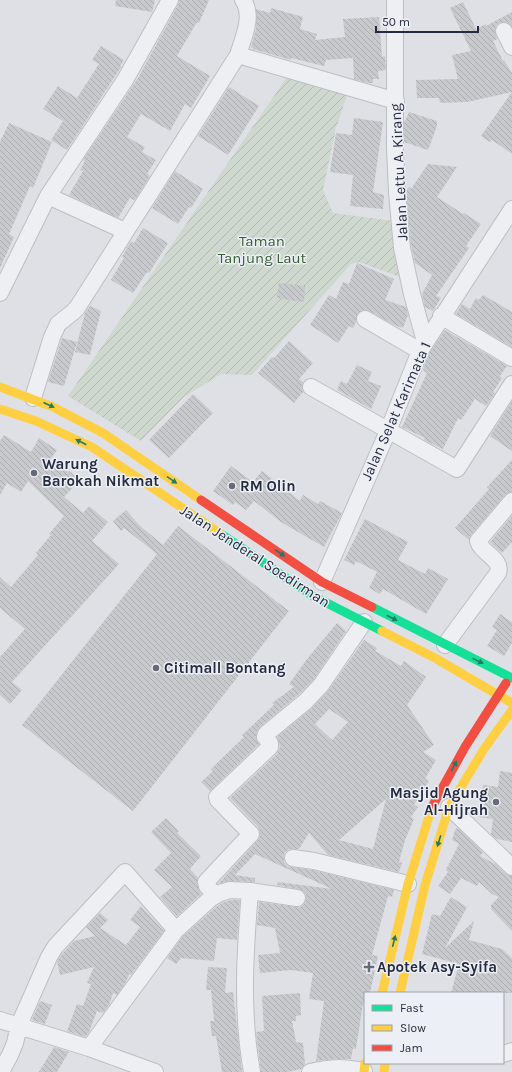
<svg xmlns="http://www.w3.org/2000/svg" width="512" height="1072" font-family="Karla,sans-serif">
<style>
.garden{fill:url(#garden-furrows)}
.building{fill:url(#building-back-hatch);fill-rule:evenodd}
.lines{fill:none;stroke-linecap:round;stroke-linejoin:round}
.street-casing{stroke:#bdbec3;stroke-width:18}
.street{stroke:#eeeff2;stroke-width:16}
.fast{stroke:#16e098;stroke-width:9}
.slow{stroke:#ffcf43;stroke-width:9}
.jam{stroke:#f24e42;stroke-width:9}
.oneway{fill:#1e7c67}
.poi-dot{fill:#666a79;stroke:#eceff5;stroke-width:1.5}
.labels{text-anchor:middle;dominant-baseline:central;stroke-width:3;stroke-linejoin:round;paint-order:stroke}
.street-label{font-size:15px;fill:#252b3f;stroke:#eceff5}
.park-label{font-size:15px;fill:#345c31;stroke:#eceff5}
.poi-label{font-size:15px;font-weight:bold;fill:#252b3f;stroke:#eceff5;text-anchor:start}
</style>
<defs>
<pattern id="garden-furrows" width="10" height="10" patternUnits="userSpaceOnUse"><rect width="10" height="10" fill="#ced8cf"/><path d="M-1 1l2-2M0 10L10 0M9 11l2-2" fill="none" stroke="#b1bab3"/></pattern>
<pattern id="building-back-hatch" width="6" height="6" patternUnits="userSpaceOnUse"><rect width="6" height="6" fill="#c7c9cd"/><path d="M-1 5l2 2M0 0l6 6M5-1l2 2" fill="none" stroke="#abadb1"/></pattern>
</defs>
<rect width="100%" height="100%" fill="#dfe0e5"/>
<!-- garden -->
<path class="garden" d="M289,74L347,95L336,128L323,190L333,213L394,221L400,277L359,262L351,264L252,375L221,374L184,397L141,441L68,396Z"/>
<!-- building -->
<path class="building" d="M116,0H155L152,12L115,6Z
M179,0H209L199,23L197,22L177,56L210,76L191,108L185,104L170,131L141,114L127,137L145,147L142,152L156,160L147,174L150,176L136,198L134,200L130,198L118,218L69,195L83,171L80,170L85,161L83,160L138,78L178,5Z
M463,2L476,29L486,24V26L512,12V26L509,23L505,22L499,23L496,26L495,30L497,39L493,41L503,61L504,60L512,73V154L492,140L490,142L481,136L512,92L467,102L440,103L439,98H417L416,80L458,79L452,55L471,51L450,8Z
M271,8L303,17L300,29L317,34L315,40L345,37L343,19L379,17L382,57L385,56L386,70L378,71L379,79H373V83H368L354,79L353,58L326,60L324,66L291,58V60L253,49V48L251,47L256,29V9L270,13Z
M101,46L124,60L120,66L121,67L67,150L51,140L63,121L43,109L58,86L77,98L99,64L92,60Z
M229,87L259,106L228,155L198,136Z
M409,112L437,121V126L428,150L404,142V123Z
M354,118L383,122L373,192L384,195L383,209L350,206L353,175L330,172L336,133L352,135Z
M9,123L52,142L33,188L30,186L9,234L14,237L0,268V142Z
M428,164L457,167L437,197L463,214L464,213L481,224L466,246L469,248L436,296L441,298L433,311L425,307L422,294L432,275L415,263L411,245L406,190L409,187L411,189Z
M175,171L203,189L191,208L189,207L178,224L152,208Z
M143,228L168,243L149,273L147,272L133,293L111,280L124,258L122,257L131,241L134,243Z
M357,263L394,279L385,300L406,307L408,315L403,328L394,325L369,311L365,310L361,311L357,315L356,322L353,328L349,326L338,343L310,325L329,295L336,299L343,282L349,284Z
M279,283L305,286L304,302L277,298Z
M483,295L512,312V347L456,314L462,304L470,309L476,298L479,300Z
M90,306L101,311L90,355L75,352L85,313Z
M445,330L507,366L500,376L502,378L493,392L495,393L486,406L475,399L461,420L458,418L443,449L424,440L425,438L402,427L427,373L423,370L428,355Z
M62,338L77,342L64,386L48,382Z
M289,341L313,363L299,379L303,382L302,387L303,392L294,403L258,373L272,357L274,358Z
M357,365L372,372L368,381L381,386L371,409L337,390L341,381L347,384Z
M193,394L213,413L169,458L149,440Z
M512,401V451L490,436Z
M4,435L31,452L39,438L57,450L50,460L69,472V471L80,480L64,497L83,513L89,506L108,522L92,541L119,564L12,682L22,690L10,704L0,695V657L25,629L0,608V577L11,587L38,555L36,553L51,535L49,534L64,516L28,481L21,492L7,483L0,495V441Z
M512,460V492L505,495L471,535L469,540L455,528L489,489L487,487Z
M231,466L253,482L262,471L300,501L303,495L318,504L320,501L342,513L324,547L281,522L254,501L246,510L235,502L233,505L213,491Z
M126,510L139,525L163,545L178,526L289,611L133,811L22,725L157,554L124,528L121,531L113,521Z
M512,516V542L502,553L490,542Z
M365,519L408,542L398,560L425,574L428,568L448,579L426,614L383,589L380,594L369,588L377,572L356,561L354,565L344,560Z
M500,614L512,622V643L504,656L487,646L497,630L492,627Z
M337,623L346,631L314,679L299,694L260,727L257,731L256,738L259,744L210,791L201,782L213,771L211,769L244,737L242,735L274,705L272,703L294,687L289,684L307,659Z
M364,640L377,648L375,651L401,666L404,661L426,677L407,705L434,745L423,752L436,760L425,779L429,781L414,805L418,807L411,817L414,819L405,840L399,862L402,863L399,872L328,855L309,833L299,849H289L285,852L284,856V862L287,866L291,867L312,870L394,890L392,897L388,896L372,955L378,956L370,993H365V1004L363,1003L356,1049L353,1048L351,1059H336L316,1061L324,1001L309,999L313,973L291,970L260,973L258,955L280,953L275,928L257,925L259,902L296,907H300L304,904L306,899V894L303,891L298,889L277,885L278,882L332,889L255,854L235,875L255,878V882L230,881L218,884L258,840L260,836V831L258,827L230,798L277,754L280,747L277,737L312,708L328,691ZM329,709L348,722L332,740L315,724ZM386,799L373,849L339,840Z
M500,771L512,773V842L497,839L491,834L493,819L478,817L483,785L498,787Z
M166,818L179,831L177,833L201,856L190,869L198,878L197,884L201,894L177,916L160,897L172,887L154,870L171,853L151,832Z
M456,828L460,830L483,852L480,856L495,864L506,874L512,876V931L491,909V905L499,897L492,894L479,882L477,886L461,878L450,894L438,886L448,872L446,870L459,844L452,840Z
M451,897L467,907L445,948L474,921L469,940L502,949L512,958V993H451L459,964L422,954L432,914L440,916Z
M231,900H240L237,940L217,938L214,961L181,958L176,964L167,958L183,936L216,907L224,902Z
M141,906L164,931L131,975L129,974L126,982L117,995L113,993L109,1005L103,1013L97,1011L89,1032L85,1037L67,1031L77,1004L83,1006L91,984L87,983L94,967L60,975L57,961L63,953L74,941L95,936L86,927L100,913L108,920L100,928L126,945L140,927L130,920Z
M208,967L227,968L225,993L233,992L242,1072H222L216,1036H212L210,1021H214L211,990H206Z
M300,993L301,1015L296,1016V1021H292L296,1042L303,1043L305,1064L301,1069L288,1072H261L256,1032L264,1031L262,996Z
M40,1001L52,1005L45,1024L32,1020Z
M54,1047L69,1052L57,1072H39Z"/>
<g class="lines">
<!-- street casing -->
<g class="street-casing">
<path id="street" d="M395,0V148L397,192L402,248L412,294L425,342
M504,31L512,47
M238,55C243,38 254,16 243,0
M48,196L125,231
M0,293L48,196L125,80L170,0
M441,316L512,358
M365,319L420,351
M311,387L457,469L512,384
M33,398L52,337L58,324L73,312L77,308L238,55L396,101
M322,582L388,431L420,351L512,209
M445,645L498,573C503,559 481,553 478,541L512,501
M449,807L512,867
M293,858L314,861L408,884
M250,891C245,952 241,1012 252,1072
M215,895L207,886L206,882L251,834L218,800L217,797L270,747V743L265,737L266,734L306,701L321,685L364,622
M0,1020L89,1048L155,1072
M89,1048L176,930L210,899L220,893L230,890L250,891L297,898
M503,1054L512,1051
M1,1072L10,1055L15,1043L19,1025L49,957L55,947L125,872L176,930
M310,1072C333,1067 341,1067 364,1071"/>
</g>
<!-- street -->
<use href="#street" class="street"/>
<!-- fast -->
<path class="fast" d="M221,534L313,596L382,631
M372,607L512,678"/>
<!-- slow -->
<path class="slow" d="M0,387L53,407L103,433L201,500
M0,409L36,421L92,447L221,534
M382,631L435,658L512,703
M382,993L408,884L431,810
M400,993L425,885L449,807L484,749L512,710
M364,1072L365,1063
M384,1072L385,1063"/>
<!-- jam -->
<path class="jam" d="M201,500L322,582L372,607
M431,810L433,805L465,747L506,683"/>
</g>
<!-- one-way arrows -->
<defs><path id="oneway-solid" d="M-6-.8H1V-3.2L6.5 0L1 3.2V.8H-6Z"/></defs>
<g class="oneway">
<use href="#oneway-solid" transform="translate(49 405) rotate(25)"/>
<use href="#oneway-solid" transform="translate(81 442) rotate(-153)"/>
<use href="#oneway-solid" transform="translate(172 480) rotate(34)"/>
<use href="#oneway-solid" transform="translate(280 553) rotate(34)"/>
<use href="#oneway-solid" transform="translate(392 618) rotate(27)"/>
<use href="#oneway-solid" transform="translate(478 661) rotate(26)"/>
<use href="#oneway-solid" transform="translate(454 766) rotate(-62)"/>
<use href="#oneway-solid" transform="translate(439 841) rotate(107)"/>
<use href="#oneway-solid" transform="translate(394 941) rotate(-76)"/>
</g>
<!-- markers -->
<g class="poi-dot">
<circle cx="34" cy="473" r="4"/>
<circle cx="232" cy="486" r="4"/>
<circle cx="156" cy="668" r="4"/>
<circle cx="496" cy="802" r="4"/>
<path d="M367 961h4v4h4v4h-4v4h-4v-4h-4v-4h4z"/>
</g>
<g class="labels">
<!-- street labels -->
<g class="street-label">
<text transform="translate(399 172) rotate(-93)">Jalan Lettu A. Kirang</text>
<text transform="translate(396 411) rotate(-66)">Jalan Selat Karimata 1</text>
<text transform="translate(255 556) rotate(33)">Jalan Jenderal Soedirman</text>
</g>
<!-- park labels -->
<g class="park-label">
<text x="262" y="241">Taman<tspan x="262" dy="17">Tanjung Laut</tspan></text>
</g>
<!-- poi labels -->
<g class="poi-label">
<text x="42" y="464">Warung<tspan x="42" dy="17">Barokah Nikmat</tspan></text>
<text x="240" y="486">RM Olin</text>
<text x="164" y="668">Citimall Bontang</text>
<text x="488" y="793" text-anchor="end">Masjid Agung<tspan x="488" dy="17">Al-Hijrah</tspan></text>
<text x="377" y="967">Apotek Asy-Syifa</text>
</g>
</g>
<!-- legend -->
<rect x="364" y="992" width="140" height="72" fill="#eceff5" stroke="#9ca1ac"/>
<rect x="372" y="1005" width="20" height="6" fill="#16e098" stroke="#9ca1ac"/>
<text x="400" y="1012" font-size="12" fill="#252b3f">Fast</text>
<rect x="372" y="1025" width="20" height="6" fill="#ffcf43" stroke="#9ca1ac"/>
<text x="400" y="1032" font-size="12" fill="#252b3f">Slow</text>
<rect x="372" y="1045" width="20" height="6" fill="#f24e42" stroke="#9ca1ac"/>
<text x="400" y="1052" font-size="12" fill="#252b3f">Jam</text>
<!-- scale -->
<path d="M376 26v6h102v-6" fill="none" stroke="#252b3f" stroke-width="2"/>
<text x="382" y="26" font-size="12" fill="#252b3f" stroke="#eceff5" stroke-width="3" paint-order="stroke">50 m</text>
</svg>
